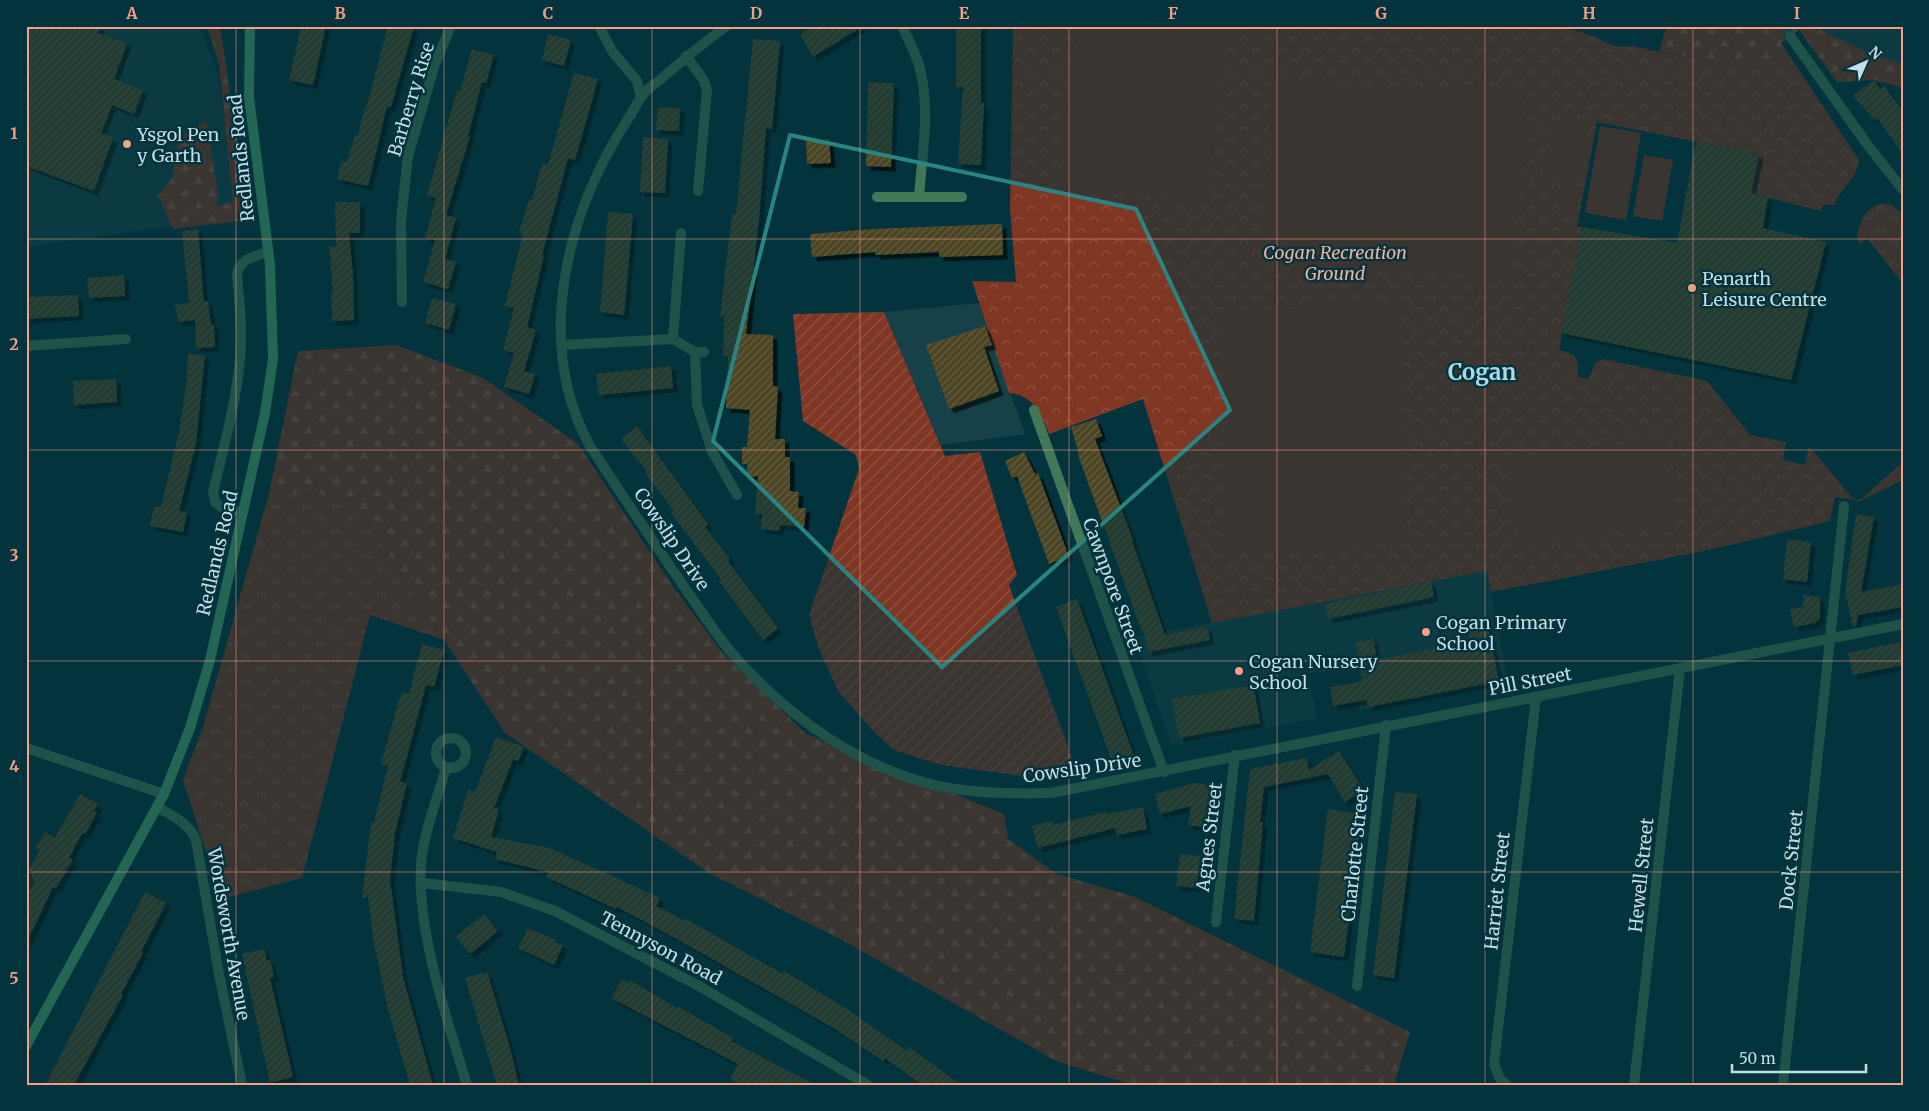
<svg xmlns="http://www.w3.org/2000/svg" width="1929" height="1111" font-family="Merriweather,serif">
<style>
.built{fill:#164149}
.grass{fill:url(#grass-tufts)}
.forest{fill:url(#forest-firs)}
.park{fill:url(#park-crowns)}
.garden{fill:url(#garden-furrows)}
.pitch{fill:#7f3724}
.building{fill:url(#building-hatch);filter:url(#shadow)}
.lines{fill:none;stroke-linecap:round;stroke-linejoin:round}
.street-tunnel{stroke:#204d57;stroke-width:10;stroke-dasharray:10 5;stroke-linecap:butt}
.street{stroke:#427857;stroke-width:10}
.secondary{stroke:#47a26d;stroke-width:10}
.marked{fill:none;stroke:#2a8580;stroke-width:4;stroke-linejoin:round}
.grid{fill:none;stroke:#f49e87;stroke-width:1;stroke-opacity:0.55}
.poi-dot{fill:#f49e87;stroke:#03343e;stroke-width:2}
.labels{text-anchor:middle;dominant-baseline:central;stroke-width:5;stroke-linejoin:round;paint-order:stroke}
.street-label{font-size:18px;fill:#c6dde3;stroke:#03343e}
.poi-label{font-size:18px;fill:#c6dde3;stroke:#03343e;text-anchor:start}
.park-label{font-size:18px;font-style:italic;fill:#f5af9d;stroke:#03343e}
.district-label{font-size:22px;font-weight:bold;fill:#acdae7;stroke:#03343e}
.neatline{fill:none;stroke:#f49e87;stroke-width:2}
.grid-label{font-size:16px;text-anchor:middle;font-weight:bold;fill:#f49e87}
</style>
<defs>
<pattern id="grass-tufts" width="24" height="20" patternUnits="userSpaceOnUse" patternTransform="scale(1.25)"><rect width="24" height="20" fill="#7f3724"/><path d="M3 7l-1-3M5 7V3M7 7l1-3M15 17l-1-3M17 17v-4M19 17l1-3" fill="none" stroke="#905444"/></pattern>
<pattern id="forest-firs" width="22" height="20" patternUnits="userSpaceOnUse" patternTransform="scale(1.25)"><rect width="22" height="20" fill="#7f3724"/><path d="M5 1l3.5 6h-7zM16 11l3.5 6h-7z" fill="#905444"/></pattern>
<pattern id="park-crowns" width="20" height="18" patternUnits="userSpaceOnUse" patternTransform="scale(1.25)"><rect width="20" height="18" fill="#7f3724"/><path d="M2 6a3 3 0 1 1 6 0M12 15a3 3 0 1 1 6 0" fill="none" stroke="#905444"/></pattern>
<pattern id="garden-furrows" width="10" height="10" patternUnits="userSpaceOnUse" patternTransform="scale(1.25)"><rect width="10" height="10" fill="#7f3724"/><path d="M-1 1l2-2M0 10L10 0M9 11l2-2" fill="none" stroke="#905444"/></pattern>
<pattern id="building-hatch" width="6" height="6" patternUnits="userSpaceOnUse" patternTransform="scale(1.25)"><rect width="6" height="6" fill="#4c4423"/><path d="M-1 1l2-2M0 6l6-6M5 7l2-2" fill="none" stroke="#645f43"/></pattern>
<filter id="shadow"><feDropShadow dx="4.5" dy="4.5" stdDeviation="0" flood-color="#0009"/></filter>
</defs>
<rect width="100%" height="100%" fill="#03343e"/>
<!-- built -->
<path class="built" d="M26,26H199L217,72L240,216L26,247Z
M1823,26H1903V64L1876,56L1816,28Z
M979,303L1025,434L941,445L884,312Z
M1487,571L1508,682L1359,710L1354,683L1361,681L1359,667L1308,674L1317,718L1172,746L1134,637Z"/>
<!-- grass -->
<path class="grass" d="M269,494L343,495L358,508L444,640L370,615L302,878L221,899L183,780L203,727Z"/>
<!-- forest -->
<path class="forest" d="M207,26H220L249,220L173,229L158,195L172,179L179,137L206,121L218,193L216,206L233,202L219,64Z
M1667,26H1823L1816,28L1876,56L1903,64V88L1874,80L1837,82L1799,30L1781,43L1791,58C1758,75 1694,58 1659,51Z
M396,345L483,378L578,444L674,588L721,651L806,734L1004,814L1008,839L1057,874L1135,897L1410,1032L1394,1085H1133L1056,1061L844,941L709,873L505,733L358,508L342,495L269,494L298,351Z"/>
<!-- park -->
<path class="park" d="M1013,26H1558C1569,29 1582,32 1592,36C1607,43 1616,49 1633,46C1671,54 1757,76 1791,58L1859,160C1856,181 1842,186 1834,205H1823L1821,211L1751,193L1759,154L1597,122L1577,226L1582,227L1559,350C1579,356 1578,357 1578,377L1589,379L1595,363L1603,359L1707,381L1750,435L1786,442L1783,460L1805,465L1809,446L1853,499L1860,500L1903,462V480L1860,501L1835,497L1830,521L1704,551L1491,592L1487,571L1212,623L1143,399L1049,434C1042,415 1032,394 1009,393L972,281L1016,282L1010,209Z
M1882,203L1892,205L1903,214V284L1867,238L1860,244L1857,239C1860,221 1863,210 1882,203Z
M240,788C264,798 269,827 249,843C242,843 235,843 229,840C216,831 205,807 221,795C225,792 234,790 240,788Z"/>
<!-- garden -->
<path class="garden" d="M884,312L945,456L980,452L1017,575L1009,585L1076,769L1022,776L941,765L894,750L875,733L838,691L819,649L809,615L859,469L856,455L803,421L793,314Z"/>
<!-- pitch -->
<path class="pitch" d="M1075,26H1229L1207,201L1056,186Z
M1338,26H1362L1352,35Z
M1271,79L1527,94L1513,278L1261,263Z
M1551,123L1588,129L1573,217L1560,215L1565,179L1542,175Z
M1600,126L1641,133L1626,220L1585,213Z
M1644,155L1673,160L1662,221L1633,216Z
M1401,302L1407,543L1228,553L1218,312Z
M1667,438L1676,522L1520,548L1507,460Z"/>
<!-- building -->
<path class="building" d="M26,26H100L98,33L127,43L114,79L143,90L134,114L112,105L101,133L113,138L94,191L26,166V58L31,45L26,44Z
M301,26H326L313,85L289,80Z
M388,26H414L391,107L387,106L368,186L337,179L341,161L347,162L355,135L358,136L364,109H366Z
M813,26H863L813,57L800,35Z
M956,26H981V103H984L981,165L958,164L963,87H956Z
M548,34L571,40L564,66L542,60Z
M753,39L780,41L772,129L766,128L759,219L746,334L773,335V386L778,387L775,439H785V457H790V491L799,492L798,508H806L804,527L780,525L779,531L761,529L762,514H755L758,476L747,477V464H742V447H747L750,410L726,408L728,356H723L724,317L720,316L732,214H736Z
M472,49L494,55L486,83L482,82L468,136H470L446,215L456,218L445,259L456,262L448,289L423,282L435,240L425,238L436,198L427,195L457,90L460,91Z
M574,73L598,79L575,160L568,158L542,255H544L527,327L536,330L524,371L535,374L529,394L504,387L514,353L503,350L514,308L505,306L523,234L519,233L529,199L532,200L542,163L548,165Z
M1874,80L1880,89L1884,86L1903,111V154L1877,118L1875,120L1854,97V95Z
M868,82L894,83L891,167L866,166Z
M658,107L680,108L679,131L656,130Z
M643,137L668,139L665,193L640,192Z
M829,139L831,163L807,164L806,140Z
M1696,142L1759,154L1751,193L1768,197L1763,228L1826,242L1791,380L1561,333L1582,227L1677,243Z
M335,202H360V233H349L353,275L354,320L332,321L331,291H333L329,247L336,246Z
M608,212L633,214L624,315L600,312Z
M1002,224L1003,255L939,257V252L875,255V252L812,257L810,234L872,229Z
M198,229L203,292L204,301H208L211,325H214L215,347L196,348L195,320L178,322L175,304L189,303L182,231Z
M124,275L125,296L89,298L87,278Z
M78,295L79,316L26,319V297Z
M432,298L456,304L449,330L425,323Z
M985,326L992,345L984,347L999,391L949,409L926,345Z
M188,354L205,355L196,443L179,511L187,512L183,532L150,526L154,506L161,507L179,432L186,386Z
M671,366L673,388L599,395L596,374Z
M116,379L117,402L74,405L73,381Z
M1096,419L1102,436L1095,439L1133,540L1132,541L1165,635L1207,627L1210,640L1148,652L1144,631L1142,632L1078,455L1079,454L1071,427Z
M637,426L708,524L705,527L730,559L728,561L778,628L763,640L719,581L721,579L671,513L674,511L645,473L647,472L621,439Z
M1024,452L1035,474L1038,473L1069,557L1049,564L1017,476L1012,478L1005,461Z
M1856,514L1874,517L1861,592L1903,584V607L1858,615L1856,626L1853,627L1845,592Z
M1787,539L1811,542L1807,582L1783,579Z
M1431,582L1434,597L1328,619L1325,604Z
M1803,595L1820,597V618L1815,623L1794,627L1790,609L1803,607Z
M1077,599L1135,759L1114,767L1056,607Z
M1486,616L1499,681L1368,707L1366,700L1333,706L1330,687L1363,681L1355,643L1373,639L1377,660L1470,641L1466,620Z
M1900,642L1903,665L1853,675L1848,653Z
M422,644L444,650L434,687L426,685L400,782L407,783L395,833L390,880L403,977L433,1085H410L388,1009L374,943L368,897L362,898L371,822H374L388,766L381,764L399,700L403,692L409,694Z
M1253,685L1260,723L1179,738L1172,699Z
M496,737L524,747L518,761L513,759L494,808L499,809L491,837L550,848L660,898L656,906L685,921L686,919L783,974L784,971L847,1009L907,1051L909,1047L961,1085H922L885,1058L883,1061L835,1029L675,938L617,907L616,909L546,877L548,872L495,859L497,852L453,838L468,790L475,792Z
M1339,751L1364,790L1345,802L1328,774L1264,787L1260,822H1263L1254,921L1234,919L1250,769L1306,758L1309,770Z
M1195,783L1216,786L1211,828L1188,825L1191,806L1160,814L1155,794Z
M1395,792L1417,794L1394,978L1373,975Z
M80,794L98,804L94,811L97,813L85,834L82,833L69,858L73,860L56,888L53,887L26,944V898L34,882L29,869L40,850L36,848L45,832L55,838Z
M1143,807L1147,829L1117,835L1115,828L1038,848L1032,826L1051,821L1053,825L1106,812L1107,814Z
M1328,809L1362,814L1344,957L1310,952Z
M1180,854L1200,856L1197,888L1176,886Z
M145,892L166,903L141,952L143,953L121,994L123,995L74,1085H45Z
M484,914L498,931L470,954L456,937Z
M528,928L556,940L555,942L563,945L554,965L518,948Z
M264,949L267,961L270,960L274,977L270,978L293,1077L270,1083L242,954Z
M487,972L509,1044L519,1085H497L465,978Z
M622,979L630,984L631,981L677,1008L679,1007L733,1038L731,1041L816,1085H740L730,1079L738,1064L611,998Z"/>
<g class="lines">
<!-- street-tunnel -->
<path class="street-tunnel" d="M1784,26L1790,36"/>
<!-- street -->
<path class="street" d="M599,26L612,51L637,81L641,97
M727,26C704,42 683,60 662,78C655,84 647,89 642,96C637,102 633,112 628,119C567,212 533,342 590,446C622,495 654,543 687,591C701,611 715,633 731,652C786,716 865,773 949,788C983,794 1016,794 1051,793L1903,624
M902,26C908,39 915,52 919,65C931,107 922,155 919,197
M1790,36L1867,144L1903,190
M686,56L703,79L707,90L698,191
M877,197H962
M402,302L401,220L408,156L435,64L451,26
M673,339L681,233
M562,345L673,339L695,352H704
M26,346L126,339
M695,352L697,405L712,451L737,495
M1034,410L1164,772
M243,513L221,507L215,502L213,493C223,448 236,405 240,358C243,330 239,302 237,274C240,259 254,256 268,252
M436 753a15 15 0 1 1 30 0a15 15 0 1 1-30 0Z
M26,748L164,794
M446,768C438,797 423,834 421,864C417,933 447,1019 467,1085
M157,807C173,816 189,823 196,840L219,974L242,1085
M422,883L501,892L555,911L699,986L868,1085
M1216,922L1235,755
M1357,986L1386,725
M1507,1085L1500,1079L1494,1064L1536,697
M1634,1085L1680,668
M1783,1085L1844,506"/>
<!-- secondary -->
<path class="secondary" d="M26,1046L164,794L190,728L210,660L265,413L273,359L270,265L249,97L250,26"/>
</g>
<!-- marked area -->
<path d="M0 0H1929V1111H0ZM790,135L1136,209L1230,410L942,667L713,441Z" fill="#03343e" fill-opacity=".55" fill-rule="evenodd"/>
<path class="marked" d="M790,135L1136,209L1230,410L942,667L713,441Z"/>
<!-- grid -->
<path class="grid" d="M236,26V1085M444,26V1085M652,26V1085M860,26V1085M1069,26V1085M1277,26V1085M1485,26V1085M1693,26V1085M26,239H1903M26,450H1903M26,661H1903M26,872H1903"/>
<!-- markers -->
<g class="poi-dot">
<circle cx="127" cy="144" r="5"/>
<circle cx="1692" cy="288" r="5"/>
<circle cx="1426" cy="632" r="5"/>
<circle cx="1239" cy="671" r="5"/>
</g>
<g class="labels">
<!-- street labels -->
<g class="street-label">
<text transform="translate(411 99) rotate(-73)">Barberry Rise</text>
<text transform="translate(241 158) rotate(-96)">Redlands Road</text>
<text transform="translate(672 539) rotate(56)">Cowslip Drive</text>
<text transform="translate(217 553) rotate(-77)">Redlands Road</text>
<text transform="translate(1113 586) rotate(70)">Cawnpore Street</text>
<text transform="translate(1530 681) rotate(-11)">Pill Street</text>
<text transform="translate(1082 768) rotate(-8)">Cowslip Drive</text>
<text transform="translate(1209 837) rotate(-83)">Agnes Street</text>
<text transform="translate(1355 854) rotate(-84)">Charlotte Street</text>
<text transform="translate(1791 860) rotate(-84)">Dock Street</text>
<text transform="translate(1641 875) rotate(-84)">Hewell Street</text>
<text transform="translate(1497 891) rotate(-84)">Harriet Street</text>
<text transform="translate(229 934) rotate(80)">Wordsworth Avenue</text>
<text transform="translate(661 948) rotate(28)">Tennyson Road</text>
</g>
<!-- poi labels -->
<g class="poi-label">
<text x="137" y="134">Ysgol Pen<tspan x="137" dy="21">y Garth</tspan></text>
<text x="1702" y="278">Penarth<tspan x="1702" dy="21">Leisure Centre</tspan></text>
<text x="1436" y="622">Cogan Primary<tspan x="1436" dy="21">School</tspan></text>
<text x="1249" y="661">Cogan Nursery<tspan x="1249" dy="21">School</tspan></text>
</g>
<!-- park labels -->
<g class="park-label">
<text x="1335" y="252">Cogan Recreation<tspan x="1335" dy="21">Ground</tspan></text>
</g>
<!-- district labels -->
<g class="district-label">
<text x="1482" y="372">Cogan</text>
</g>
</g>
<!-- border -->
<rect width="1929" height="1111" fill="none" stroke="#03343e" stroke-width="55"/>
<!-- north arrow -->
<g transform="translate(1866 62) rotate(45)" stroke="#03343e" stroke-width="4" paint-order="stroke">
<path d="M0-4L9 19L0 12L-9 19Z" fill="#c6dde3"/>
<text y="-8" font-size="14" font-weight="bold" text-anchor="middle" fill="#c6dde3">N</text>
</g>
<!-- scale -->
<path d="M1732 1064v8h134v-8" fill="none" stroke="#c6dde3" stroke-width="2.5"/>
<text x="1739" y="1064" font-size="15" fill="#c6dde3" stroke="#03343e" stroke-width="4" paint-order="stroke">50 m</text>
<rect x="28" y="28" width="1874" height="1056" class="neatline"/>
<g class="grid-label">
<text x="132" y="19">A</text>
<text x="340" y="19">B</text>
<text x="548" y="19">C</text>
<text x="756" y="19">D</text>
<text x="964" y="19">E</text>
<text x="1173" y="19">F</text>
<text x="1381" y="19">G</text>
<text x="1589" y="19">H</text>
<text x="1797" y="19">I</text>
<text x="14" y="139">1</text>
<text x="14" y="350">2</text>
<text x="14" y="561">3</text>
<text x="14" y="772">4</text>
<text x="14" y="984">5</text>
</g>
</svg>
